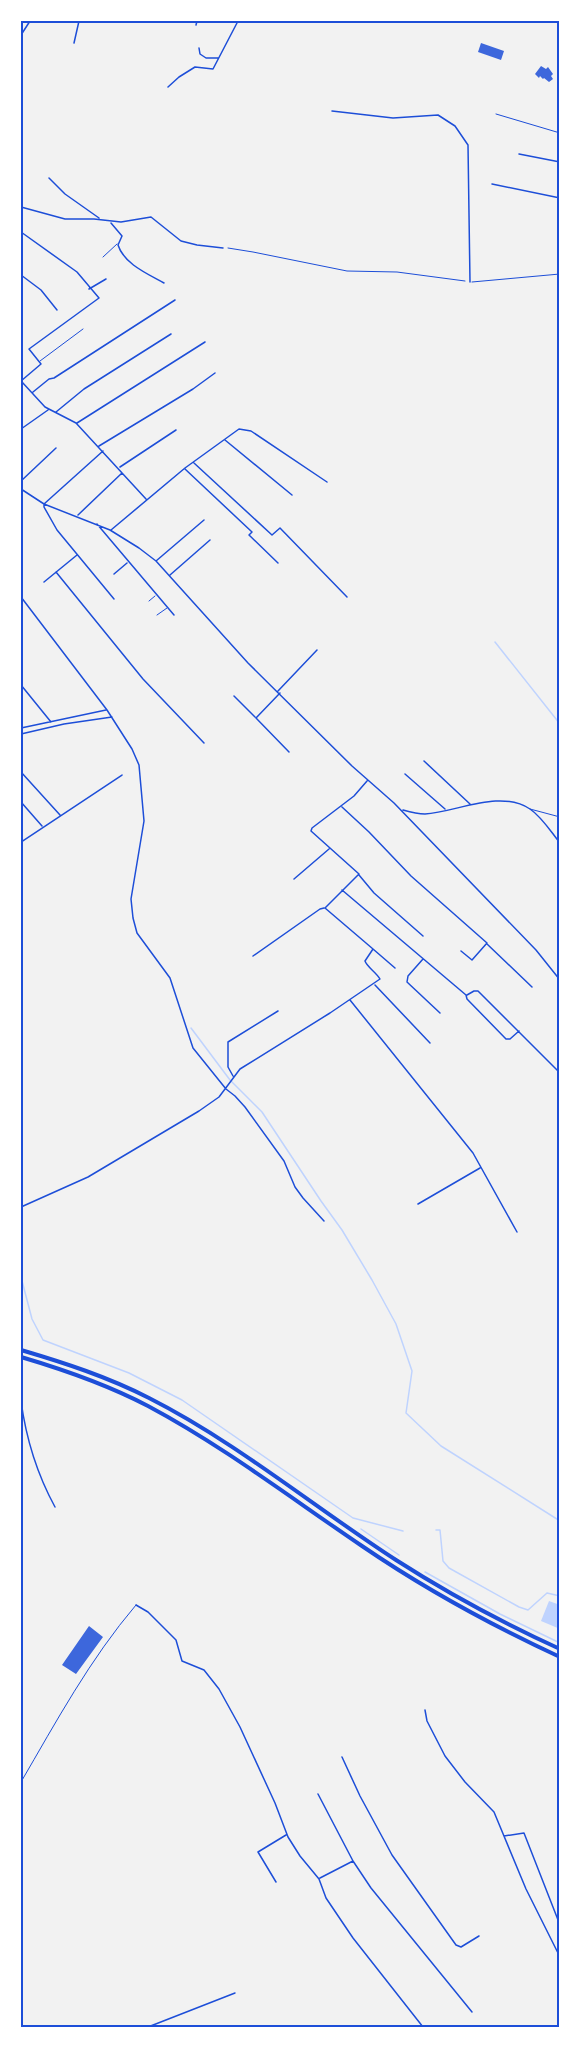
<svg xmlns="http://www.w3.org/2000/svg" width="581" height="2048" font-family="'Crimson Pro',serif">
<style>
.water{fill:#bfd3fe}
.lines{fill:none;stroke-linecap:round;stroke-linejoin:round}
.stream{stroke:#bfd3fe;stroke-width:1.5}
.building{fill:#3d67dc}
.path{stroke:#1d4ed8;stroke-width:1}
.service{stroke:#1d4ed8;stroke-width:1}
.minor{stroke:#1d4ed8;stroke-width:1.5}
.motorway{stroke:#1d4ed8;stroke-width:4}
.neatline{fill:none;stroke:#1d4ed8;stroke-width:2}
</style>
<rect width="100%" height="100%" fill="#f2f2f2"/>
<!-- water -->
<path class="water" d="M549,1601L560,1605V1629L541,1621Z"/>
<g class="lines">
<!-- stream -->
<path class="stream" d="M495,642L560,724
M191,1028L230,1080L262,1112L321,1201L342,1230L372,1280L396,1324L412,1371L406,1413L441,1446L560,1521
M21,1277L32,1319L43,1340L129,1373L182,1400L353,1518L403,1531
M361,1529L399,1555
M436,1530H440L443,1561L449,1568L519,1607L528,1610L547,1593L560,1596
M425,1572L500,1614L560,1643"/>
</g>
<!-- building -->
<path class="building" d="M481,43L504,51L501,60L478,52Z
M541,66L546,69L548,67L553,74L551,76L553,79L549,82L544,78L543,79L540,76L539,78L535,74Z
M89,1626L103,1637L76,1674L62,1665Z"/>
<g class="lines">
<!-- path -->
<path class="path" d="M228,248L253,252L347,271L397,272L465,281"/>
<!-- service -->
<path class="service" d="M496,114L560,133
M103,257L117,244
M472,282L560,274
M40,361L83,329
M149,601L155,596
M157,615L167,608
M530,809L560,817
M21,1782C56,1722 90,1659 136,1605"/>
<!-- minor -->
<path class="minor" d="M196,25L197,21
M21,35L30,21
M74,43L79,21
M199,48L200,54L206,58H218
M168,87L179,77L195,67L213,69L238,21
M332,111L393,118L438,115L455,126L468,145L470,282
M519,154L560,162
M49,178L65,194L99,218
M492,184L560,198
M21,207L65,219H94L121,222L151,217L181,241L197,245L223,248
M111,223L122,236L118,245C124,264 148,274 164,283
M21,232L77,272L99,298L29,349L41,364L21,381
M21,275L41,290L57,310
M89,289L106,279
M22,382L45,407L76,423L146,499
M33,392L49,379L54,378L175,300
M56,412L84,389L171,334
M77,423L205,342
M21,429L48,410
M225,440L292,495
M99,446L193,389L215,373
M103,451L44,504V507L57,530L114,599
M194,463L272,535L280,528L347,597
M120,467L176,430
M185,469L252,532L249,535L278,563
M21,481L56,448
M21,489L44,504L110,530L139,548L156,561L248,663L352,766L394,803L536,950L560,980
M78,515L122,473
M97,524L174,615
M111,530L185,468L239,429L251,431L327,482
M156,561L204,520
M56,572L143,679L204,743
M114,574L127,563
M170,575L210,540
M44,582L77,555
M21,597L107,710L132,749L139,765L144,821L131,899L133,918L137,933L170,978L193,1048L226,1089L235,1096L245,1107L284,1161L295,1187L303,1198L324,1221
M21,685L51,722
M278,691L317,650
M280,693L256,718L289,752
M234,696L255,717
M21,728L106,710
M21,734L64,724L112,717
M424,761L470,804
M21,772L60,815
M405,774L445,809
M21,802L42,826
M342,807L369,832L411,876L487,943L472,960L461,951
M403,810C410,812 418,814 425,814C457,812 500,789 530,809C542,817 551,832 560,843
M21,842L122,775
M359,875L374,893L423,936
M294,879L329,849
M342,890L466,995L467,999L506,1039H510L519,1031
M487,944L532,987
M373,949L395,968
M253,956L320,909L324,908
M423,959L408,976L407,982L440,1013
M375,985L430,1043
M467,995L474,991H478L560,1073
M350,1000L473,1153L517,1232
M233,1076L228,1067V1042L278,1011
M418,1204L480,1168
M21,1207L88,1177L199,1111L219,1097L240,1069L330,1013L380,979C376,972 367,967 365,961L373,949L325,908L359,874L311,831L312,828L354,796L367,781
M21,1401C26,1438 37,1474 55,1507
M136,1605L148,1612L176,1640L182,1661L204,1670L219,1689L240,1727L275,1803L288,1837L300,1856L319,1879L326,1898L353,1938L423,2027
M425,1710L427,1721L445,1756L465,1782L494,1812L526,1889L560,1957
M342,1757L360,1796L392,1855L456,1945L461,1947L479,1936
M318,1794L353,1861L320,1878
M504,1836L524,1833L560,1925
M353,1861L371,1888L472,2012
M276,1882L258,1852L286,1835
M148,2027L235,1993"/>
<!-- motorway -->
<path class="motorway" d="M21,1350C65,1363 108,1377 149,1398C236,1442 314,1507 396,1560C449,1594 503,1623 560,1649
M21,1357C65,1370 108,1385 148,1406C223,1446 291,1498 362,1546C425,1589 491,1625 560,1657"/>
</g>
<!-- border -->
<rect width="581" height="2048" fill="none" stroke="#ffffff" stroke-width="45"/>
<rect x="22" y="22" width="536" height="2004" class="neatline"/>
</svg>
